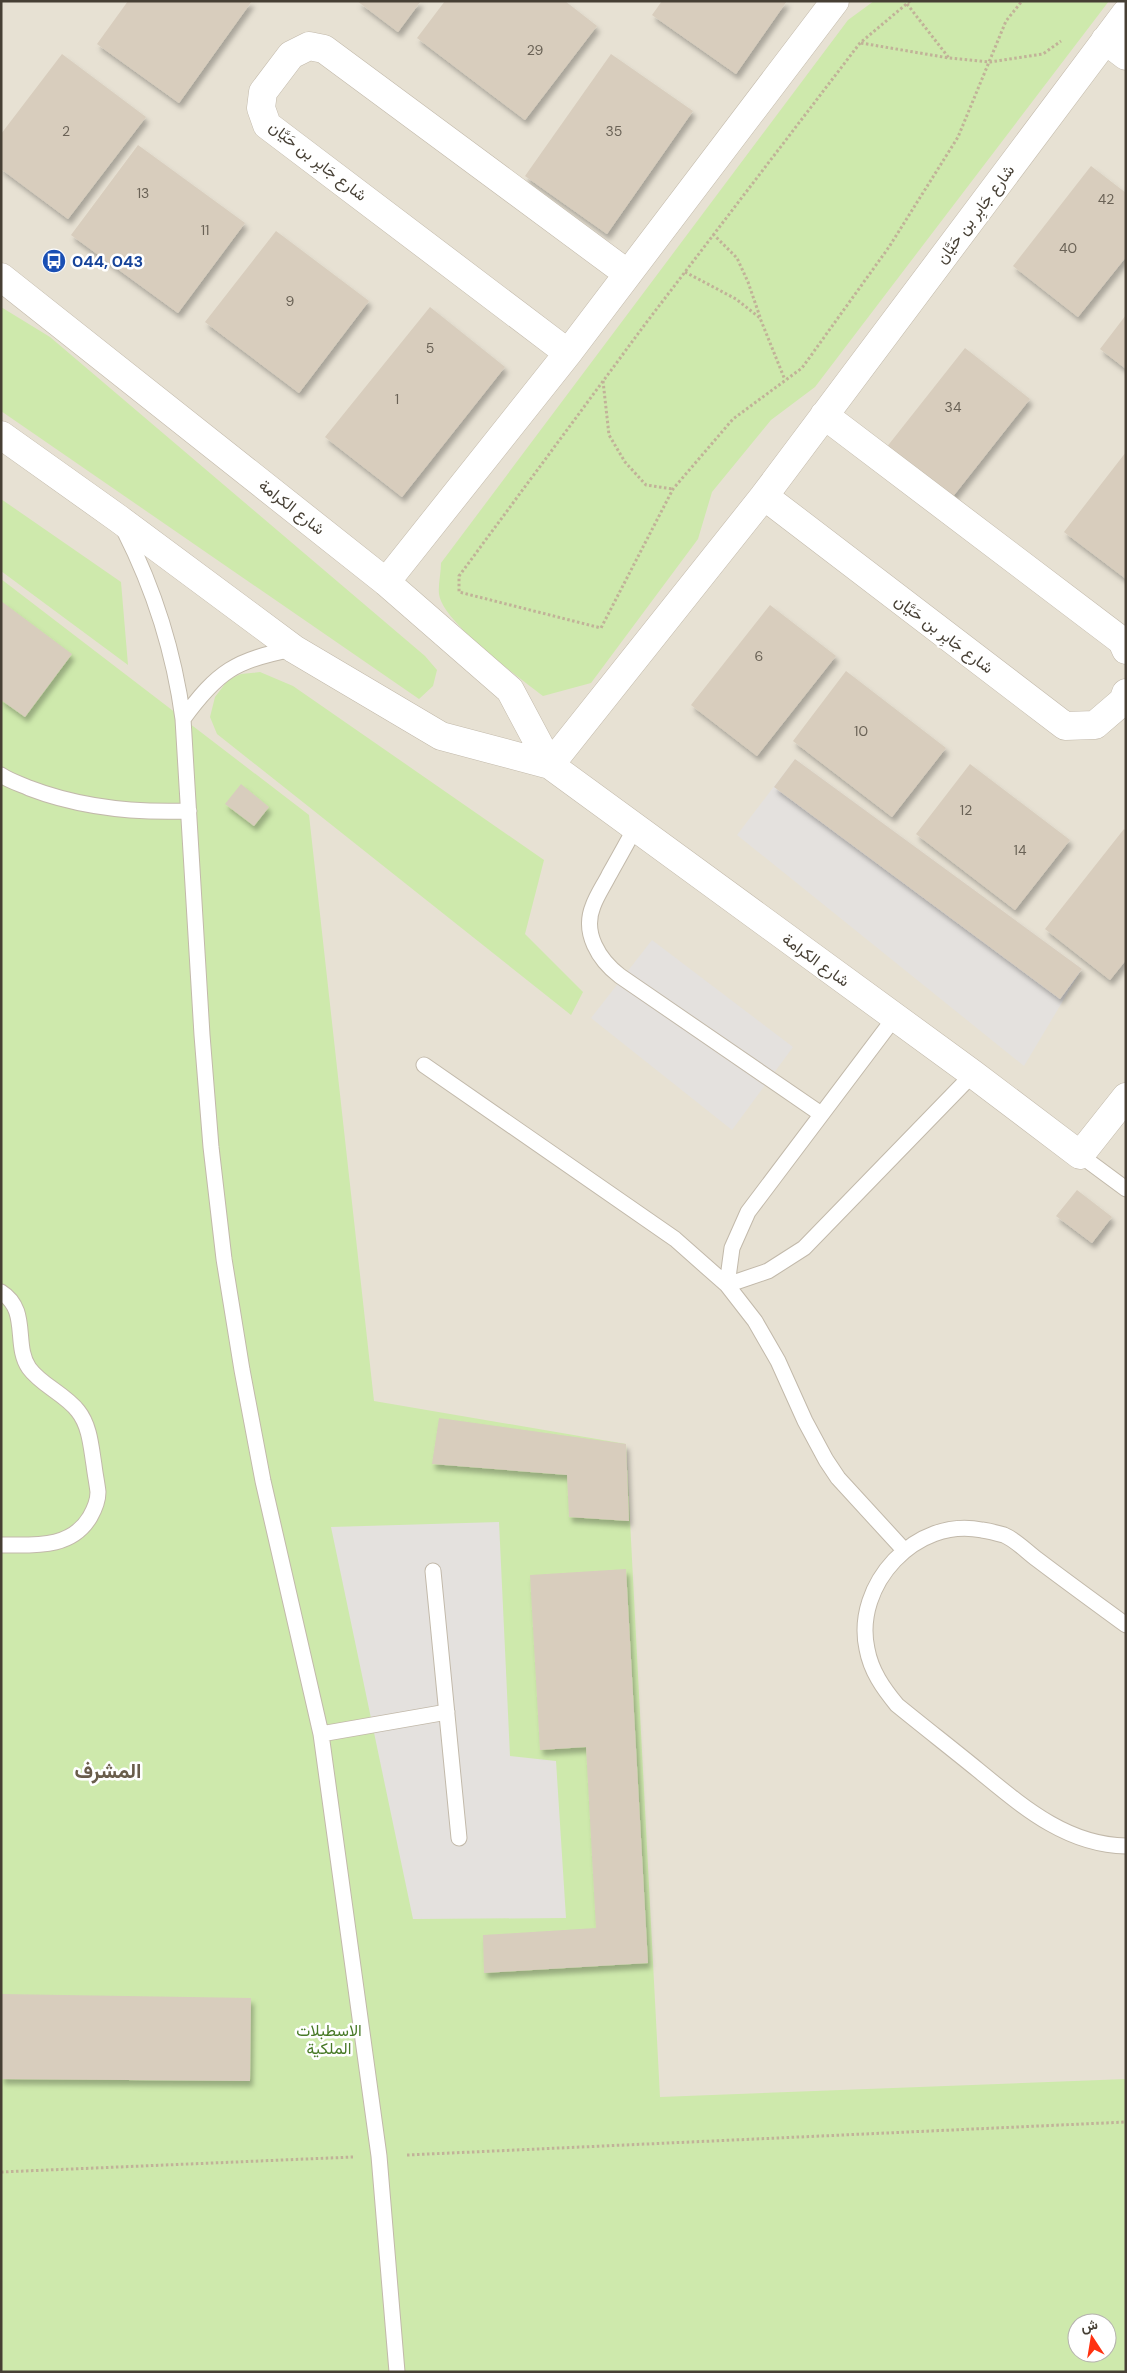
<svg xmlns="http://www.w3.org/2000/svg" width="1127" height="2373" font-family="'DM Sans',Vazirmatn,sans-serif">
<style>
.residential{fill:#e7e1d3;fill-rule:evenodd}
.green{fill:#cee9ac;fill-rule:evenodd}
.parking{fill:#e4e1de}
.building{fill:#d8cdbd;filter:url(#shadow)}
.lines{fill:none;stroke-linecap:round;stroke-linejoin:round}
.service-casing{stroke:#c2b9aa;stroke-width:17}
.minor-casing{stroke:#c2b9aa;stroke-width:29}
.path{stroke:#c1b298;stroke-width:3;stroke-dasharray:2.5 2.5;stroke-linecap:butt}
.service{stroke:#fff;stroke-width:15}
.minor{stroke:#fff;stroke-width:28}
.labels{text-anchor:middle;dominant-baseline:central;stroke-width:5;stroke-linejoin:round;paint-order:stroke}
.number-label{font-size:14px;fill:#6a6256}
.street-label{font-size:16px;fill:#463f34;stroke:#fff}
.transit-label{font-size:16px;font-weight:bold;fill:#164399;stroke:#fff;text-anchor:start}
.park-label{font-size:16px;fill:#477926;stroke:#fff}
.district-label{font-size:21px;font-weight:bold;fill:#695d4b;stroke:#fff}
</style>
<defs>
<filter id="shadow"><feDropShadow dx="3" dy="5.5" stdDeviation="2.5" flood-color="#0004"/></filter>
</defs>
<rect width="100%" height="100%" fill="#f3efe5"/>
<!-- residential -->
<path class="residential" d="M1,1H1126V2372H1ZM1077,2323H1107V2353H1077Z"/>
<!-- green -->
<path class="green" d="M874,1H1109L815,387L771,420L712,492L698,539L591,683L543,696C520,678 442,622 439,594C438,585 441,573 441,563L848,20Z
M1,307L50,337L425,656L437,670L433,686L419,699L1,411Z
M1,499L121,582L128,665L1,571Z
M1,579L309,815L374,1401L626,1444L660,2097L1126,2079V2372H1ZM1077,2323H1107V2353H1077Z
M260,672L293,686L544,860L525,934L583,992L571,1015L217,734L210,717L215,697L228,680L241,674Z"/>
<!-- parking -->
<path class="parking" d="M795,759L1082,969L1024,1066L737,835Z
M652,940L793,1047L732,1130L591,1018Z
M499,1522L510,1756L556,1761L566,1918L413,1919L331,1527Z"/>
<!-- building -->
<path class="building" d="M128,1H252L179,103L97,44Z
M357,1H421L398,32Z
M445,1H565L597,26L525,120L417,38Z
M662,1H787L736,74L652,15Z
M62,54L146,117L68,219L1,169V134Z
M611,54L693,111L607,234L525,176Z
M138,145L245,223L178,313L71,235Z
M1091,166L1126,193V257L1078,317L1013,266Z
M276,231L369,301L299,393L205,322Z
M430,307L505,367L402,497L325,437Z
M1126,315V369L1100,349Z
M965,348L1030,399L951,499L886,448Z
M1126,452V579L1064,532Z
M1,601L72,654L25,717L1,700Z
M770,605L836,656L757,756L691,705Z
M846,671L946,748L892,817L793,741Z
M795,759L1082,969L1060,999L774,787Z
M970,764L1070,840L1015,910L916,834Z
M241,784L269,807L254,826L225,804Z
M1124,829L1126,831V960L1110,980L1045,929Z
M1077,1190L1112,1217L1092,1243L1056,1216Z
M439,1418L626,1444L629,1521L569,1517L567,1475L432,1464Z
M626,1569L648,1963L484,1973L483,1935L596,1928L586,1747L540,1750L530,1575Z
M1,1994L251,1998L250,2081L1,2079Z"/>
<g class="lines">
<!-- service casing -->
<g class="service-casing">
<path id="service" d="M124,530C155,591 174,652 183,719L202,1035L211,1147L224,1259L242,1370L263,1481L321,1734L379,2156L397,2372
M183,719C217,672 236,659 294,649
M1,775C10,781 20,784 29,788C81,808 134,813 189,811
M635,828C627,843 618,859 609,875C604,885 597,895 593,906C582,933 599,960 620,976L821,1114
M895,1017L748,1212L732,1248L727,1285L768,1271L804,1248L973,1074
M424,1065L675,1239L727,1285L755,1321L778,1361L805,1421L826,1460L838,1478L904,1550
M1080,1155L1126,1189
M1,1292C30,1310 13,1345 29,1368C41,1385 65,1394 78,1411C90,1426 91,1447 94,1465C95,1474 97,1483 98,1492C98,1500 94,1510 90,1517C71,1549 34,1545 1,1545
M433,1571L459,1838
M1126,1625C1096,1603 1067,1582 1038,1560C1027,1552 1016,1540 1004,1535C997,1533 989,1531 982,1530C916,1516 853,1585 867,1649C871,1671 883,1688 897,1705C924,1727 951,1748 978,1770C1022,1806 1066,1845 1126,1846
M321,1734L447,1712"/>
</g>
<!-- minor casing -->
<g class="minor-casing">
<path id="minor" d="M1105,40L1126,56
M1,277L386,582L510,690L550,765
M568,353L267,125L261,108L263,92L291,55L309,46L324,49L628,274
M824,415L1122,641L1126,650
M1,435L119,519L294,649L441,736L550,765L973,1074L1080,1155L1126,1097
M764,496L1065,726L1095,725L1123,701L1126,693
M386,582L568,353L835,1
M550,765L764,496L1126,13"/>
</g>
<!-- path -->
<path class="path" d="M910,1L860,43L646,323L459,576V592L601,628L673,489L733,419L802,368L889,247L958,137L1006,21L1022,1
M907,4L949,58
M861,43L949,58L990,62L1043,54L1061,41
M713,234L737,258L748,282L760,317
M685,272L736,299L760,318L785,380
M603,381L609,435L625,462L646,485L673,489
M407,2155L1126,2122
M1,2172L353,2157"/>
<!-- service -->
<use href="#service" class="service"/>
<!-- minor -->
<use href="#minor" class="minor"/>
</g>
<!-- icons -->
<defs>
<g id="bus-disc" transform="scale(1.25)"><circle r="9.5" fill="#1a4fb4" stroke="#fff"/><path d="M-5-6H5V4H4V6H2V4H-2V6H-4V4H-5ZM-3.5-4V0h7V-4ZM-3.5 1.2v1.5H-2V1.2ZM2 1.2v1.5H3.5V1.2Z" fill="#fff"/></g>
</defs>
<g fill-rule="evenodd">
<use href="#bus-disc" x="54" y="261"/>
</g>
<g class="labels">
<!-- number labels -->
<g class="number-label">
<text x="535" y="50">29</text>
<text x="66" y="131">2</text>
<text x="614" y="131">35</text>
<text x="143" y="193">13</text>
<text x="1106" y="199">42</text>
<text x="205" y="230">11</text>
<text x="1068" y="248">40</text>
<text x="290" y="301">9</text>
<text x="430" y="348">5</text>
<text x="397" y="399">1</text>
<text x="953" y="407">34</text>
<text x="759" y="656">6</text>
<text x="861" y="731">10</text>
<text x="966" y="810">12</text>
<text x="1020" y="850">14</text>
</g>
<!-- street labels -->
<g class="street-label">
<text transform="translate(318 161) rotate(38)">شارع جَابِر بن حَيَّان</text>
<text transform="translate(975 214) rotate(-53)">شارع جَابِر بن حَيَّان</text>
<text transform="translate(292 507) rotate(38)">شارع الكرامة</text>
<text transform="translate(944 634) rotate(37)">شارع جَابِر بن حَيَّان</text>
<text transform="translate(816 960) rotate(36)">شارع الكرامة</text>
</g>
<!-- transit labels -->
<g class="transit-label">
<text x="72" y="261">044, 043</text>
</g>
<!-- park labels -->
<g class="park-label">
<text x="329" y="2030">الاسطبلات<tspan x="329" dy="18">الملكية</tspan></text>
</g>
<!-- district labels -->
<g class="district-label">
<text x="108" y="1771">المشرف</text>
</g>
</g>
<!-- border -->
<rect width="1127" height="2373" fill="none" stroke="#463f34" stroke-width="5"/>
<!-- north arrow -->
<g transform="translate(1092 2338) rotate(348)"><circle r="24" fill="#ffffff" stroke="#b5b2ae"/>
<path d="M0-4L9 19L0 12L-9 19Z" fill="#ff3110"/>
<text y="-8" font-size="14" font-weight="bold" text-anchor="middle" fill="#463f34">ش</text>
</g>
</svg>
